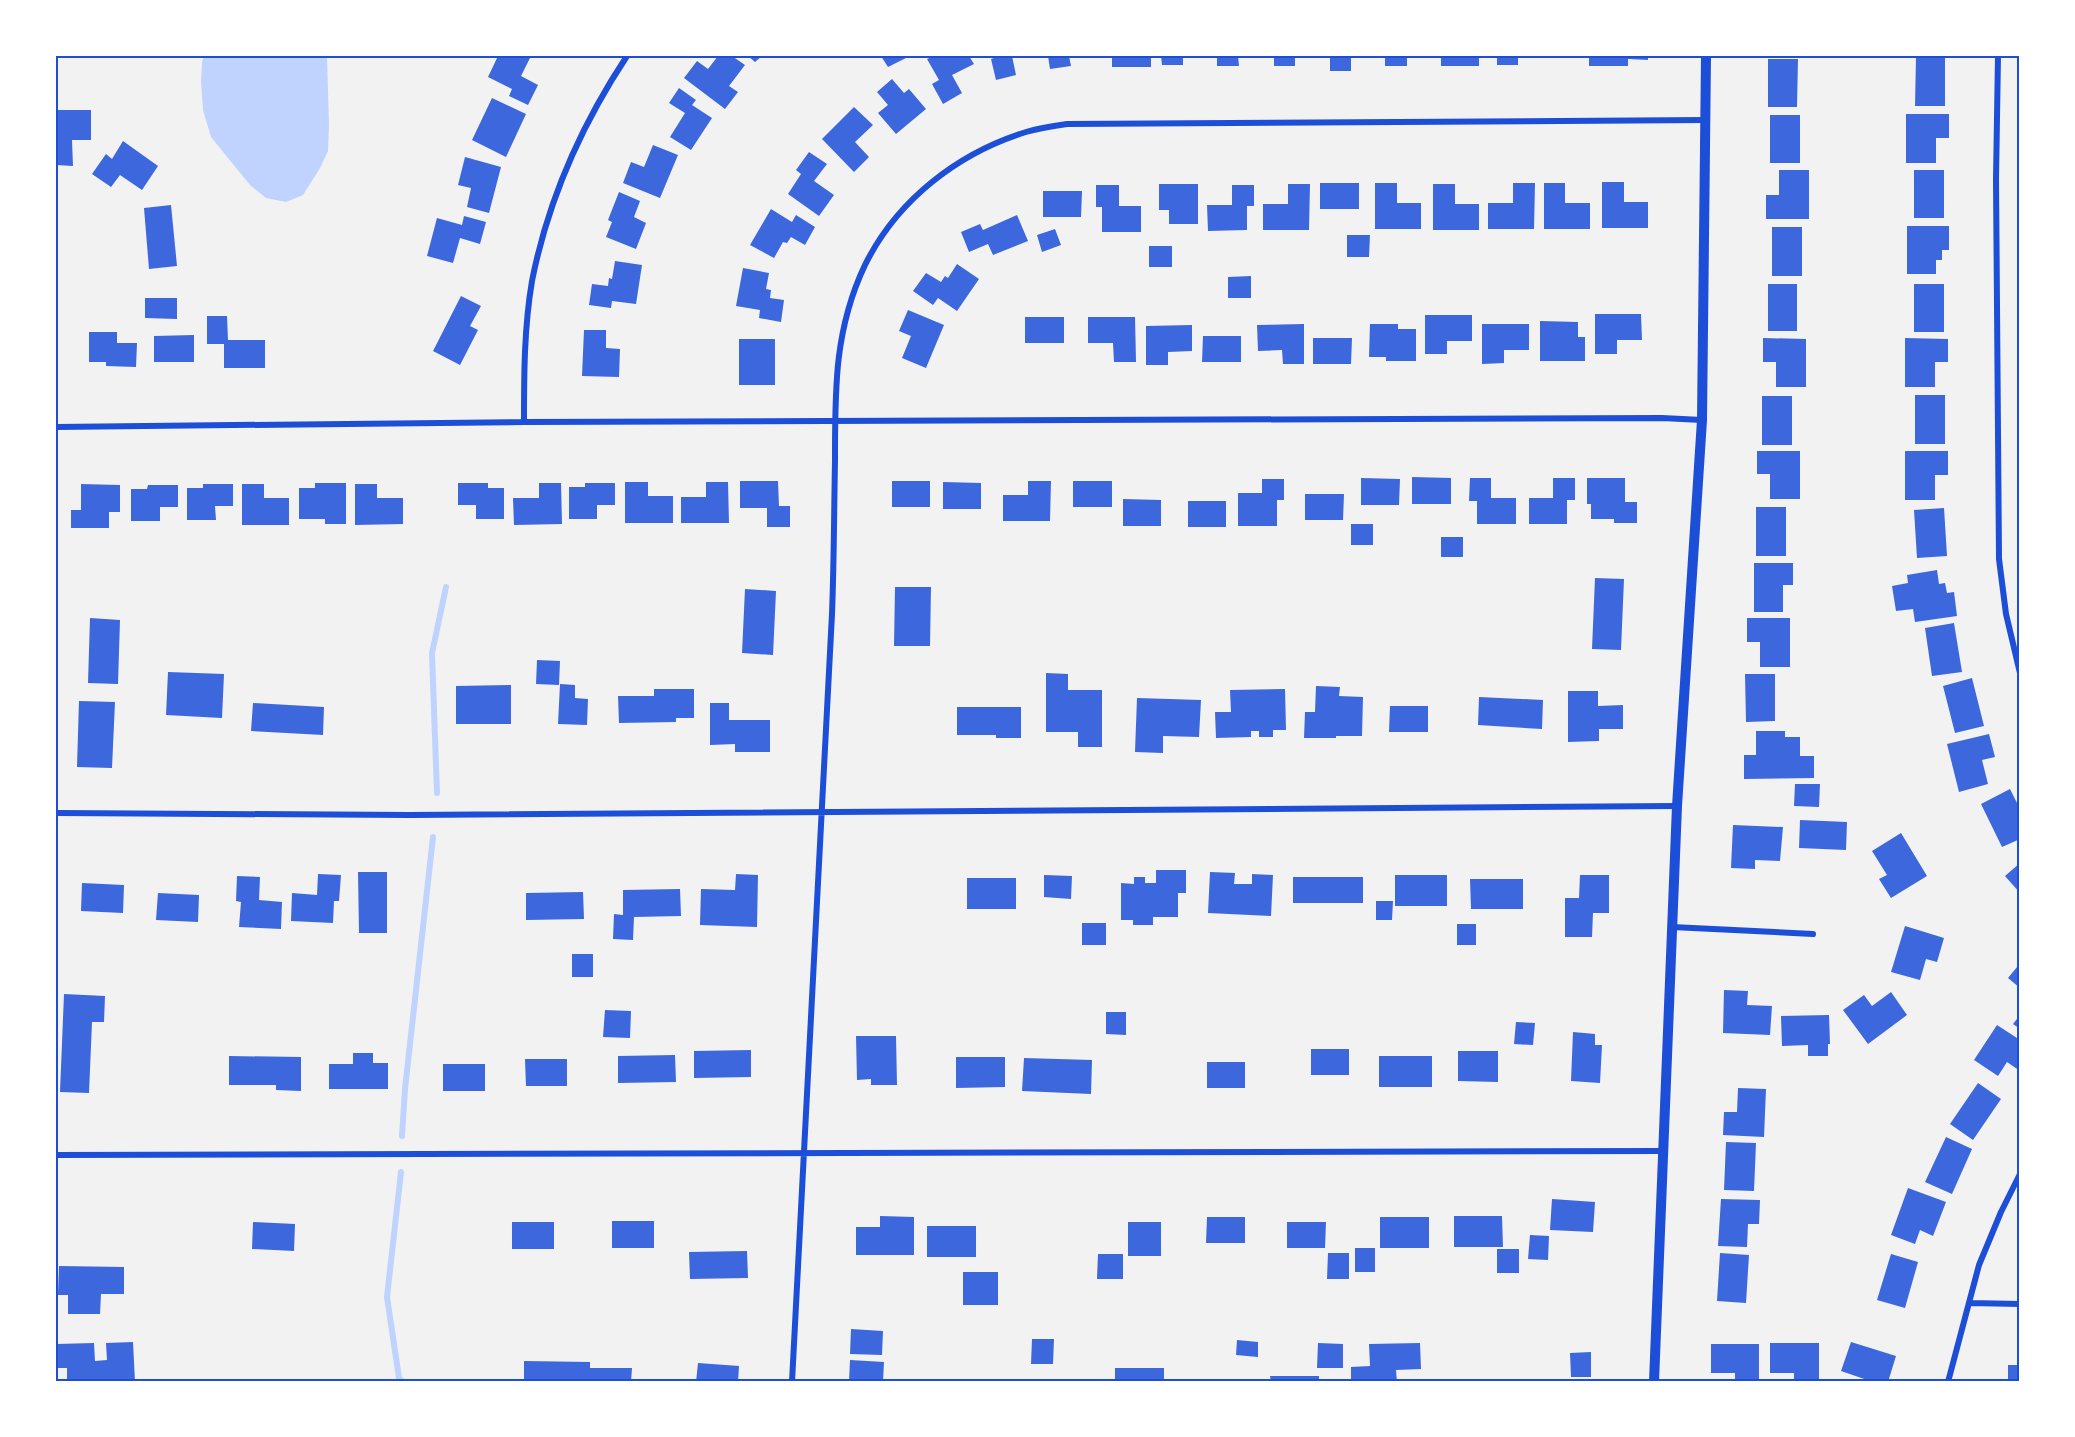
<svg xmlns="http://www.w3.org/2000/svg" width="2075" height="1437" font-family="'Exo 2',sans-serif">
<style>
.water{fill:#bfd3fe}
.lines{fill:none;stroke-linecap:round;stroke-linejoin:round}
.stream{stroke:#bfd3fe;stroke-width:6}
.building{fill:#3d67dc}
.minor{stroke:#1d4ed8;stroke-width:6}
.tertiary{stroke:#1d4ed8;stroke-width:10}
.neatline{fill:none;stroke:#1d4ed8;stroke-width:2}
</style>
<rect width="100%" height="100%" fill="#f2f2f2"/>
<!-- water -->
<path class="water" d="M204,56H327L329,125L328,151L320,168L303,195L286,202L266,198L250,185L211,137L203,110L201,81L202,62Z"/>
<g class="lines">
<!-- stream -->
<path class="stream" d="M437,793L432,653L446,587
M402,1136L405,1089L433,837
M401,1172L387,1297L399,1378L403,1382"/>
</g>
<!-- building -->
<path class="building" d="M498,56H531L521,76L538,85L528,105L509,96L512,89L488,77Z
M718,56H732L745,65L729,86L738,92L725,109L684,78L697,61L708,69Z
M748,56H762L755,62Z
M881,56H910L888,67Z
M934,56H969L974,64L952,75L962,93L943,104L932,84L939,80L927,59Z
M996,56H1012L1016,75L996,80L991,59L997,57Z
M1048,56H1069L1071,66L1050,69Z
M1112,56H1151V67H1112Z
M1161,56H1183V65H1162Z
M1217,56H1238L1239,66H1217Z
M1274,56H1295V66H1274Z
M1330,56H1351V71H1330Z
M1385,56H1407V66H1385Z
M1441,56H1479V66H1441Z
M1497,56H1518V65H1497Z
M1589,56H1648V60L1628,59V66H1589Z
M1916,57L1945,58V106H1915Z
M1768,59H1798L1797,107H1768Z
M892,79L904,93L909,89L926,109L896,134L878,113L888,105L877,92Z
M679,88L696,100L692,105L712,118L691,150L670,137L685,113L669,103Z
M492,98L526,114L506,157L472,140Z
M854,107L873,125L855,142L869,157L854,172L822,139Z
M56,110H91V140H72L73,166L56,165Z
M1906,114H1949V138H1936V163H1906Z
M1770,115H1800V163H1770Z
M123,141L158,166L142,190L120,175L111,187L92,174L106,154L112,159Z
M653,145L678,155L660,198L623,183L631,162L644,167Z
M809,152L827,164L814,181L834,195L819,216L788,194L801,174L796,170Z
M465,157L501,167L489,213L467,207L471,188L458,185Z
M1779,170H1809V219H1766V195H1779Z
M1914,170H1944V218H1914Z
M1602,182H1624V202H1648V228H1602Z
M1320,183H1359V209H1320Z
M1375,183H1397V203H1421V229H1375Z
M1513,183H1535L1534,229H1488V203H1513Z
M1544,183H1565V203H1590V229H1544Z
M1159,184H1198V224H1169V210H1159Z
M1288,184H1310L1309,230H1263V204H1288Z
M1433,184H1455V204H1479V230H1433Z
M1096,185H1119V206H1141V232H1102V207H1096Z
M1232,185H1254V206H1247V230L1208,231L1207,205H1232Z
M1043,191H1082L1081,217H1043Z
M619,192L640,201L634,217L646,223L636,249L606,237L612,222L608,220Z
M171,205L177,266L149,269L144,208Z
M771,209L792,222L796,215L815,227L805,245L791,237L787,243L783,242L774,258L750,245Z
M1017,215L1028,241L993,255L988,244L969,252L961,232L980,224L983,230Z
M464,216L486,222L480,244L460,238L453,263L427,256L437,218L462,225Z
M1907,226H1949V250H1942V260H1936V274H1907Z
M1772,227H1802V276H1772Z
M1055,229L1061,245L1042,252L1037,235Z
M1347,235H1370L1369,257H1347Z
M1149,246H1172V267H1149Z
M615,261L642,265L636,304L612,301L611,308L589,305L592,284L608,286L609,278L612,279Z
M957,264L979,279L957,311L938,298L933,305L913,291L926,273L941,282L945,276L948,278Z
M743,268L769,273L766,289L771,290L770,298L784,300L781,322L759,318L760,310L736,306Z
M1251,276V298H1228V277Z
M1768,284H1797V331H1768Z
M1914,284H1944V332H1914Z
M461,296L481,306L470,326L478,330L460,365L433,351Z
M145,298H177V319L145,318Z
M908,310L944,325L926,368L902,358L911,336L899,331Z
M1595,314H1641L1642,340H1617V354H1595Z
M1425,315H1472V341H1447V354H1425Z
M207,316H227L228,340H265V368H224V344H207Z
M1025,317H1064V343H1025Z
M1088,317H1135L1136,362H1114L1113,343H1088Z
M1540,321L1578,322V337H1585V361H1540Z
M1304,324V364H1283L1282,350L1258,351L1257,325Z
M1370,324H1398V329H1416V361H1386V357H1369Z
M1482,324H1529V350H1504V363L1482,364Z
M1192,325V351L1168,352V365H1146V326Z
M584,330H606V348L620,349L619,377L582,376Z
M89,332H117V343H137L136,367L106,366V362H89Z
M194,335V362H154V336Z
M1203,336H1241V362H1202Z
M1313,338H1352L1351,364H1313Z
M1763,338L1806,339V387H1776V362H1763Z
M1905,338L1948,339V362H1935V387H1905Z
M739,339H775V385H739Z
M1915,395H1945V444H1915Z
M1762,396H1792V445H1762Z
M1757,451H1800V499H1770V474H1757Z
M1905,451H1948V475H1935V500H1905Z
M1412,477L1451,478V504H1412Z
M1361,478L1400,479L1399,505H1361Z
M1470,478H1491V498H1516V524H1477V501H1469Z
M1553,478H1575V500H1567V524H1529V498H1553Z
M1587,478H1625V502H1637V523H1614V519H1591V504H1587Z
M1262,479H1284V500H1277V526H1238V493H1262Z
M740,481H778L779,506H790V527H767V508H740Z
M892,481H930V507H892Z
M1028,481H1051L1050,521H1003V495H1028Z
M1073,481H1112V507H1073Z
M625,482H648V496H673V523H625Z
M706,482H728L729,523H681V497H706Z
M943,482L981,483V509H943Z
M315,483H346V524H325V519H299V488H315Z
M458,483H488V488H504V519H476V505H458Z
M539,483H561L562,524L514,525L513,498H539Z
M585,483H615V505H597V519H569V487H585Z
M81,484L120,485V512H109V528H71V510H81Z
M203,484H233V506H215L216,520H187V488H203Z
M242,484H264V498H289V525H242Z
M355,484H377V498H403V524L355,525Z
M148,485H178V507H160V521H131V489H147Z
M1305,494H1344L1343,520H1305Z
M1123,499L1161,500V526H1123Z
M1188,501H1226V527H1188Z
M1756,507H1786V556H1756Z
M1944,508L1947,556L1917,558L1914,510Z
M1351,524H1373V545H1351Z
M1441,537H1463V557H1441Z
M1754,563H1793V585H1783V612H1754Z
M1937,570L1939,584L1945,583L1947,593L1954,592L1957,616L1915,622L1913,609L1896,611L1892,586L1908,583L1907,575Z
M1595,578L1624,579L1621,650L1592,649Z
M895,587H931L930,646H894Z
M745,589L776,591L773,655L742,653Z
M90,618L120,620L118,684L88,683Z
M1747,618H1790V667H1760V642H1747Z
M1954,623L1962,672L1932,676L1925,628Z
M537,660L560,661L559,685L536,684Z
M168,672L224,674L222,718L166,715Z
M1046,673L1068,674V690H1102V747H1078V732H1046Z
M1745,674H1775V721L1746,722Z
M1972,678L1984,726L1955,733L1943,686Z
M560,684L575,685V698L588,699L587,725L558,724Z
M511,685V724H456V686Z
M1316,686L1340,687L1339,696L1363,697L1362,736H1336V738H1304L1305,712H1315Z
M654,689H694V718H676V722L619,723L618,696H654Z
M1285,689L1286,730H1273V737H1259V731H1251V737L1216,738L1215,712H1231L1230,690Z
M1568,691H1598V706L1623,705V729H1599V741L1568,742Z
M1479,697L1543,700L1542,729L1478,725Z
M1137,698L1201,700L1199,737L1163,736V753L1135,752Z
M79,701L115,702L112,768L77,767Z
M253,703L324,707L323,735L251,731Z
M710,703H729V720H770V752H735V744L710,745Z
M1390,706H1428V732H1389Z
M957,707H1021V738H996V735H957Z
M1756,731H1785V737H1800V756H1814V778L1744,779V755H1756Z
M1989,734L1995,757L1982,760L1988,784L1959,792L1947,744Z
M1795,784H1820L1819,807L1794,806Z
M2010,789L2020,809V839L2002,847L1981,804Z
M1800,820L1847,822L1846,850L1799,848Z
M1733,825L1783,827L1780,861L1755,860V869L1731,868Z
M1901,833L1927,876L1891,898L1879,879L1887,875L1872,851Z
M2020,863V893L2005,876Z
M1156,870H1186V893H1178V917H1153V925H1133V920H1121V883L1134,884V877H1145V883H1156Z
M358,872H387V933H359Z
M1210,872L1235,873L1234,884H1252V874L1273,875L1271,916L1208,913Z
M318,874L341,875L339,901H334L333,923L291,921L292,893L317,895Z
M736,874L758,875L757,927L700,925L701,889L735,890Z
M1044,875L1072,876L1071,899L1044,897Z
M1395,875H1447V906H1395Z
M1580,875H1609V913H1593L1592,937H1565V898H1579Z
M237,876L260,877L259,900L282,902L281,929L239,927L241,902L236,901Z
M1293,877H1363V903H1293Z
M967,878H1016V909H967Z
M1470,879H1523V909H1471Z
M82,883L124,885L123,913L81,911Z
M680,889L681,916L634,917L633,940L613,939L614,914L623,915V890Z
M583,892L584,919L526,920V893Z
M158,893L199,895L198,922L156,920Z
M1376,901H1393L1392,920H1376Z
M1082,923H1106V945H1082Z
M1457,924H1476V945H1457Z
M1905,926L1944,938L1937,962L1926,959L1920,980L1891,972Z
M572,954H593V977H572Z
M2017,967L2020,970V988L2008,978Z
M1724,990L1748,991L1747,1005L1772,1006L1770,1035L1723,1033Z
M1891,992L1907,1015L1868,1044L1843,1010L1864,995L1872,1006Z
M64,994L105,996L104,1022H92L89,1093L60,1092Z
M605,1010L631,1011L630,1038L603,1037Z
M1106,1012H1126V1035L1106,1034Z
M1829,1015L1830,1044H1828V1056H1808V1045L1782,1046L1781,1016Z
M2020,1015V1029L2013,1024Z
M1516,1022L1535,1023L1533,1045L1514,1044Z
M1997,1025L2020,1040V1071L2007,1062L1998,1076L1974,1060Z
M1573,1032L1595,1034V1045H1602L1600,1083L1571,1081Z
M856,1036H896L897,1085H871V1079L857,1080Z
M1311,1049H1349V1075H1311Z
M751,1050V1077L694,1078V1051Z
M1458,1051H1498V1082L1458,1081Z
M353,1053H373V1063H388V1089H329V1064H353Z
M675,1055L676,1082L618,1083V1056Z
M229,1056L301,1057V1091L276,1090V1085H229Z
M1379,1056H1432V1087H1379Z
M956,1057H1005V1087L956,1088Z
M1024,1058L1092,1060L1091,1094L1022,1091Z
M525,1059H567V1086H526Z
M1207,1062H1245V1088H1207Z
M443,1064H485V1091H443Z
M1978,1083L2001,1099L1973,1140L1950,1124Z
M1738,1088L1766,1089L1764,1137L1723,1135L1724,1112H1737Z
M1946,1137L1972,1149L1952,1194L1925,1182Z
M1726,1142L1756,1143L1754,1191L1724,1190Z
M1908,1188L1946,1202L1933,1236L1920,1230L1915,1244L1891,1235Z
M1552,1199L1595,1202L1593,1232L1550,1230Z
M1721,1199L1760,1200L1759,1224H1748L1747,1247L1718,1246Z
M880,1216L914,1217V1255H856V1227H880Z
M1454,1216H1502L1503,1247H1454Z
M1207,1217H1245V1243H1206Z
M1380,1217H1429V1248H1380Z
M612,1221H654V1248H612Z
M253,1222L295,1224L294,1251L252,1249Z
M512,1222H554V1249H512Z
M1128,1222H1161V1256H1128Z
M1287,1222H1326L1325,1248H1287Z
M927,1226H976V1257H927Z
M1530,1235L1549,1236L1548,1260L1528,1259Z
M1355,1248H1375V1272H1355Z
M1497,1249H1519V1273H1497Z
M747,1251L748,1278L690,1279L689,1252Z
M1328,1253H1349V1279H1327Z
M1720,1253L1749,1255L1746,1303L1717,1301Z
M1098,1254H1123V1279H1097Z
M1891,1254L1918,1262L1905,1308L1877,1300Z
M59,1266L124,1267V1294H101L100,1314H68V1295H58Z
M963,1272H998V1305H963Z
M851,1329L883,1331L882,1355L850,1354Z
M1032,1339H1054L1053,1364H1031Z
M1237,1340L1258,1342V1357L1236,1355Z
M133,1342L135,1382H67V1368H56V1344L94,1343L95,1361L107,1360L106,1343Z
M1851,1342L1896,1356L1888,1382H1873L1841,1371Z
M1318,1343L1343,1344V1368H1317Z
M1420,1343L1421,1369L1396,1370L1397,1382H1351V1367L1370,1366L1369,1344Z
M1770,1343H1819V1382H1794V1373H1770Z
M1711,1344H1759V1382H1735V1373H1711Z
M1591,1352V1377H1571L1570,1353Z
M850,1360L884,1362L883,1381L849,1382Z
M524,1361L590,1362V1368H632L631,1382H524Z
M698,1363L739,1366L738,1382H696Z
M2008,1365H2020V1382H2008Z
M1115,1368H1164V1382H1115Z
M1270,1376H1319V1382H1271Z
M1187,1379H1236V1382H1187Z"/>
<g class="lines">
<!-- minor -->
<path class="minor" d="M1998,56L1996,179L1999,559L2006,614L2020,673
M524,422C524,376 524,328 532,281C548,200 582,124 627,56
M56,427L524,422L1662,418L1702,420
M56,813L410,815L1677,806
M1672,927L1813,934
M56,1155L1663,1151
M1970,1303L2020,1304
M792,1382C807,1126 820,870 832,614C834,563 834,512 835,461C835,391 834,330 865,265C897,200 958,153 1026,132C1039,128 1053,126 1067,124L1706,120
M1948,1382L1979,1265L2001,1212L2020,1174"/>
<!-- tertiary -->
<path class="tertiary" d="M1654,1382L1677,806L1702,420L1706,56"/>
</g>
<!-- border -->
<rect width="2075" height="1437" fill="none" stroke="#ffffff" stroke-width="114"/>
<rect x="57" y="57" width="1961" height="1323" class="neatline"/>
</svg>
